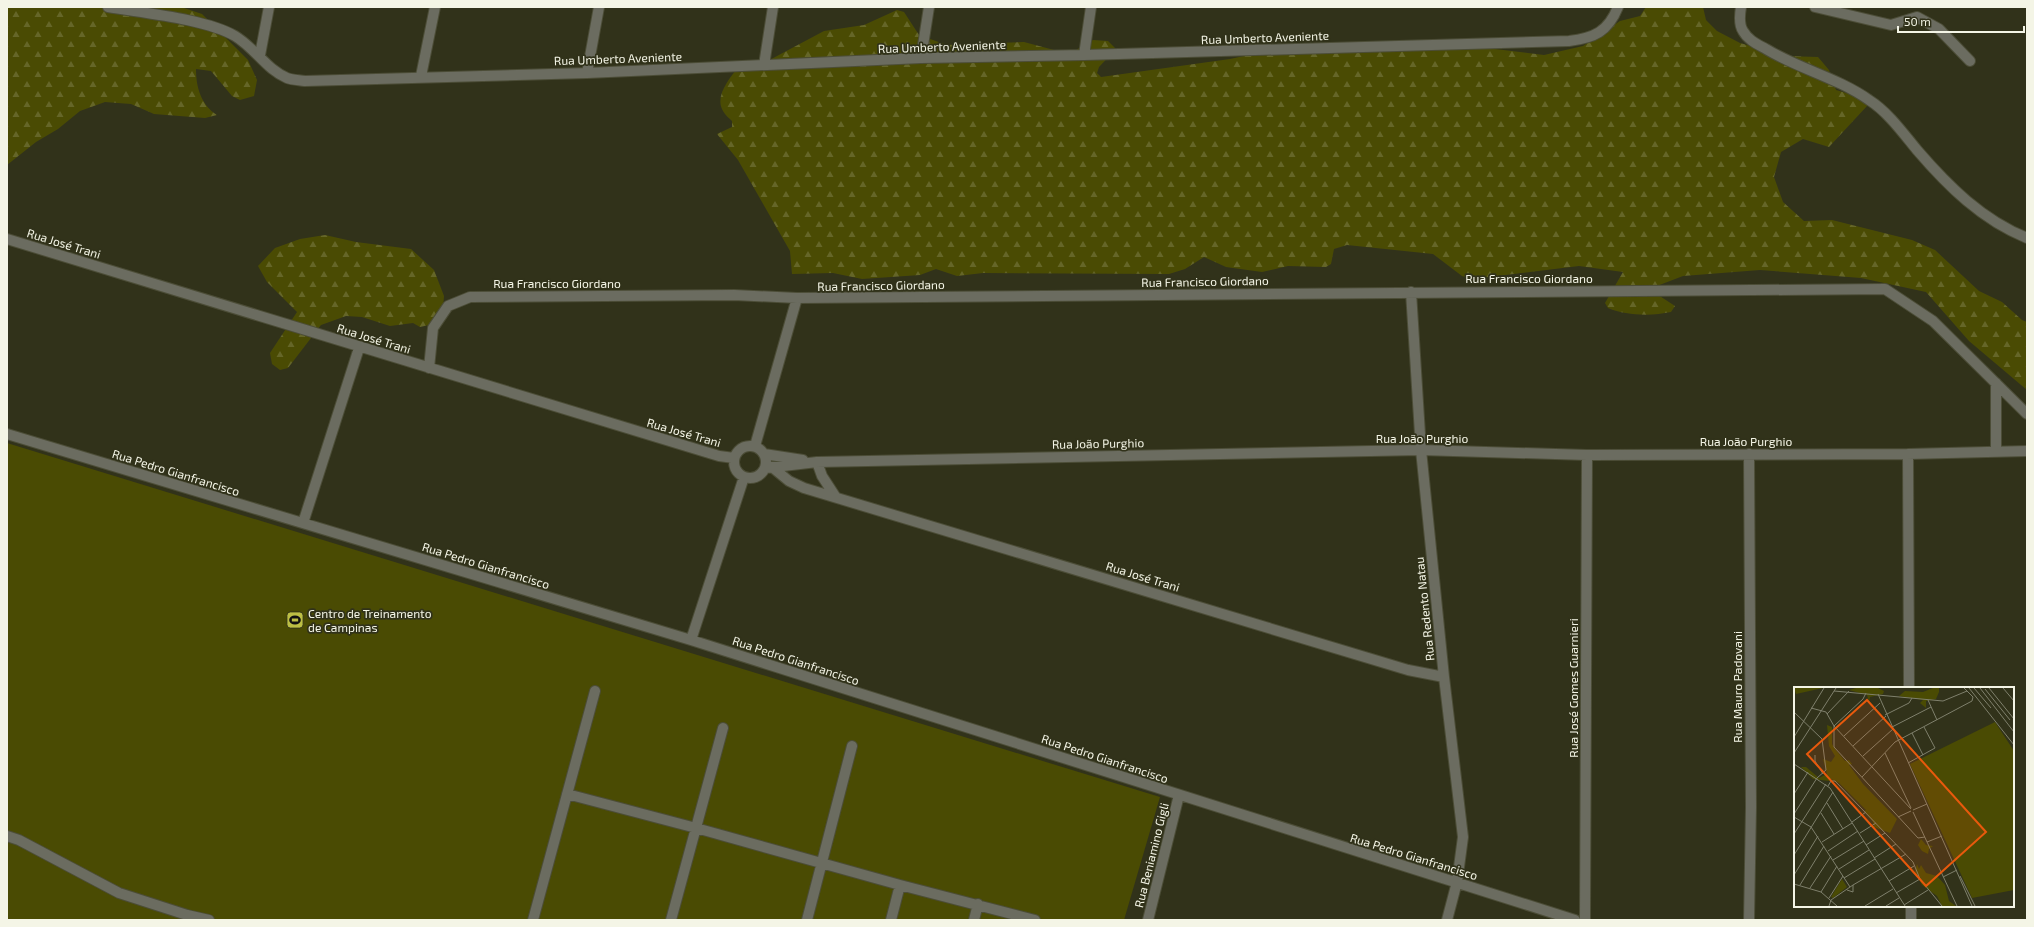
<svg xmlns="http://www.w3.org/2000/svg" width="2034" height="927" font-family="'Exo 2',sans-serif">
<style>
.grass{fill:#4a4b03}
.forest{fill:url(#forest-firs)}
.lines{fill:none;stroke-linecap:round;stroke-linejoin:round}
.minor-casing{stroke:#4c4d37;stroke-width:12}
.minor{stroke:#6b6c60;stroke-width:10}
.labels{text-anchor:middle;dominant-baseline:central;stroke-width:3.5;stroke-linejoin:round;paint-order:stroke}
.street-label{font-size:12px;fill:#f4f5e6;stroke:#31321a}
.poi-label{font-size:12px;fill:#f4f5e6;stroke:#31321a;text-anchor:start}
.inset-road{fill:none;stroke:#7f806c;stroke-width:1}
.view{fill:#e8590c;fill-opacity:0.15;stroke:#e8590c;stroke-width:2}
.inset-edge{fill:none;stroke:#f4f5e6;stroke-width:2}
</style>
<defs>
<pattern id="forest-firs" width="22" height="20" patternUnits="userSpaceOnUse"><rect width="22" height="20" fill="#4a4b03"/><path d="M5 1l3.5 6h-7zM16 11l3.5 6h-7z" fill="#656628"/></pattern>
</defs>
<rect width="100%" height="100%" fill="#31321a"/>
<!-- grass -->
<path class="grass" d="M7,443L1160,797L1124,920H7Z"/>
<!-- forest -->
<path class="forest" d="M7,7H181L202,14L248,60L257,80L254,96L240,100L232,96L211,71L196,69C196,87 201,105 217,115L205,118L154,114L131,104L105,102L80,111L58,129L36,142L7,165Z
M1646,7H1703L1706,20L1717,31L1740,43L1786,56L1818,57L1829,70L1836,90L1870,100L1867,106L1829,147L1803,139L1781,152L1774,177L1783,202L1804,221L1832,220L1912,240L1935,250L1979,291L2002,302L2022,320L2027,322V390L1969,341L1926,292L1861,278L1760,270L1683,276L1649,289L1675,306L1671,312C1652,316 1627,316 1608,308L1605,303L1623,272L1579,266L1472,279L1462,276L1433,254L1347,245L1334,249L1331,264L1326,267L1288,266L1262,272L1226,267L1204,257L1185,269L1169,274L983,273L957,276L936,269L920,275L862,279L833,273L792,274L790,251L738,160L717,134L732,127V121C729,118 725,115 723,111C714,96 730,78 739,66L762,64L824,31L864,25L897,10L904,12L919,35L947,45L1024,42L1069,54L1093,40L1108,41L1116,49L1099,67L1097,73L1101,77L1230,59L1295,45L1446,43L1544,55L1583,46L1620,21L1640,16Z
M325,235L356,242L411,249L434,270L444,296L442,322L420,327L413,323L390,326L362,317L346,316L321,325L288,368L280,370L272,364L270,353L297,312L267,282L258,266L275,248L300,239Z"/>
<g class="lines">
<!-- minor casing -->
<g class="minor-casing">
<path id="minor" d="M108,7C143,13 206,19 235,36C255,48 267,70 287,78C292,80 299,80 305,81L587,73L921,58L1084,55L1569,41C1594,38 1608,32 1618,7
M1741,7C1740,13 1739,25 1743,31C1748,40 1757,44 1766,49C1799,69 1838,78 1869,100C1888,112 1903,133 1917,150C1948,186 1982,220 2027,238
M1815,7L1891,25L1917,17L1939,29L1970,61
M260,55L269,7
M1084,55L1091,7
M921,58L929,7
M764,65L773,7
M587,73L599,7
M421,76L435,7
M7,239L719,456L734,458
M1411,292L1421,450L1444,677L1463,837L1457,882L1447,920
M429,368L433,328L448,306L470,297L734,295L797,298L1885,289L1933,321L2027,414
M1996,383V452
M7,434L691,640L1575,920
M734 462a16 16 0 1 1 32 0a16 16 0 1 1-32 0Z
M755,446L797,298
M764,454L803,460
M1749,454L1751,807L1749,920
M1908,454L1909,688
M817,462L822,476L835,496
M772,467L789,481L804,488L1408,670L1444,677
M766,468L817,462L1421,450L1587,455L1908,454L2027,451
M303,523L359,348
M691,640L744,477
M567,794L696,828L900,885L1035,920
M7,836L19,840L119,893L187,915L209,920
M1911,906V920
M533,920L595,691
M671,920L723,728
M807,920L852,746
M891,920L900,885
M974,920L978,904
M1148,920L1179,795
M1585,920L1587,455"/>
</g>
<!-- minor -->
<use href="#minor" class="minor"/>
</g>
<!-- icons -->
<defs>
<g id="stadium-square" transform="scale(0.9)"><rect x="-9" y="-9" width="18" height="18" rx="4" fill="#bcbf44" stroke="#31321a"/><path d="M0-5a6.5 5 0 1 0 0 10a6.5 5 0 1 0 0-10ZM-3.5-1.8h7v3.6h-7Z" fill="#111"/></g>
</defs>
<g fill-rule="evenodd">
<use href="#stadium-square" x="295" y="620"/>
</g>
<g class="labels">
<!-- street labels -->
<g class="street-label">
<text transform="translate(1265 37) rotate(-2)">Rua Umberto Aveniente</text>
<text transform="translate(942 46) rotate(-2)">Rua Umberto Aveniente</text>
<text transform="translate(618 58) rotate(-2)">Rua Umberto Aveniente</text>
<text transform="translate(64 243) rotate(17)">Rua José Trani</text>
<text x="1529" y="278">Rua Francisco Giordano</text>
<text transform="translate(1205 281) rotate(-1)">Rua Francisco Giordano</text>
<text x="557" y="283">Rua Francisco Giordano</text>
<text transform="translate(881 285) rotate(-1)">Rua Francisco Giordano</text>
<text transform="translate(374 338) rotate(17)">Rua José Trani</text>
<text transform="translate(684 432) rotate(16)">Rua José Trani</text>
<text x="1422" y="438">Rua João Purghio</text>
<text x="1746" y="441">Rua João Purghio</text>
<text transform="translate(1098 443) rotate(-1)">Rua João Purghio</text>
<text transform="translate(176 472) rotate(17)">Rua Pedro Gianfrancisco</text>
<text transform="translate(486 565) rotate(17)">Rua Pedro Gianfrancisco</text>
<text transform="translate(1143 576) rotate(17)">Rua José Trani</text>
<text transform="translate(1424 609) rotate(-96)">Rua Redento Natau</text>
<text transform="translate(796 660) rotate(18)">Rua Pedro Gianfrancisco</text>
<text transform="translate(1737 687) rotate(-90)">Rua Mauro Padovani</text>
<text transform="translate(1573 688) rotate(-90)">Rua José Gomes Guarnieri</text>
<text transform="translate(1105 758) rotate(18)">Rua Pedro Gianfrancisco</text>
<text transform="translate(1151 855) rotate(-76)">Rua Beniamino Gigli</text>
<text transform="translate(1414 856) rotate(17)">Rua Pedro Gianfrancisco</text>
</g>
<!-- poi labels -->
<g class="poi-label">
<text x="308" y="613">Centro de Treinamento<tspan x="308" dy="14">de Campinas</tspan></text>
</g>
</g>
<!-- overview -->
<g transform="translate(1794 687)">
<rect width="220" height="220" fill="#31321a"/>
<path d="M201,35L220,64V203L178,211L116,77Z" fill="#4a4b03"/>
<path d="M0,1H29L2,7ZM62,1H84L90,4L89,7L76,10L75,15L73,8L55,3ZM139,1H145V5L142,12L132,14V21L126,16L129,13L105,9L111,4L129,5ZM33,38L38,40V57L41,62L51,74L55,73L58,77L55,78L69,97L103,132L96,146L80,140L79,135L70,124L72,123L45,96L37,92L35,94L19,92L7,80H12L25,91L33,87L29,72L37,75L41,69L35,59ZM127,152L132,158L139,159L135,162L134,167L128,164L124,158ZM123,177L125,182L127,178L132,186L143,189L151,198L155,214L162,219H148L143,209L128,198L121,185Z" fill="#4a4b03"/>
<path d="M48,192L53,200L39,211L37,210Z" fill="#4a4b03"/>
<path class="inset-road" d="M175,1L220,58M180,1L197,21M186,1L220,45M195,1L220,32M209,1L220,14M191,2L216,33M40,4L149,14L173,4M72,6L69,12L40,39V60L124,151L131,150M84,7L178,219M134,13L143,33M17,21L32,25L40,39L117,122M0,25L28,52L32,83L23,91L0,127M33,27L55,4M91,28L115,16L118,11M98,40L137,20M118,46L129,68M50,49L86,16M0,50L30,1M59,59L92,29M0,66L42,1M91,66L117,121M21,68V74L29,87M69,69L99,42M114,76L141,61L130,40M0,77L36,101L111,219M68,90L101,55L178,14L179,10L170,1M34,99L37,94H41L119,175L126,192L148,219M0,107L14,85M33,116L49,142M119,123L133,117M119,125L163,219M27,126L40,147M0,130L17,140L56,200M104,130L117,124M58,135L72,125M66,146L82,136M0,147L32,97M28,155L58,136M133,155L148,149M72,158L91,146M34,164L64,144M0,168L39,105M80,171L102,157M39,173L70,154M45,182L75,163M0,188L24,149M166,189L181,219M149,190L163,183M50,191L81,172M95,194L120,179M0,197L27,205L43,219M6,198L30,159M16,201L37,169M53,203L59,205V198L112,167M27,205L43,179M102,206L126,192M35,211L49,189M110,218L134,203M35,219L37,213L59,198M71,219L99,202M92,219L105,211"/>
<path class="view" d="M73,13L192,145L132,199L13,67Z"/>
<rect width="220" height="220" class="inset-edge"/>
</g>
<!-- border -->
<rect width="2034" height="927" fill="none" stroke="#f4f5e6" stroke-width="16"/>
<!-- scale -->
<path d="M1898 26v6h126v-6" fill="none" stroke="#f4f5e6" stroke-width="2"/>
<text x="1904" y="26" font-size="12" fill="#f4f5e6" stroke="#31321a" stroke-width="3" paint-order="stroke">50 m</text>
</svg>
